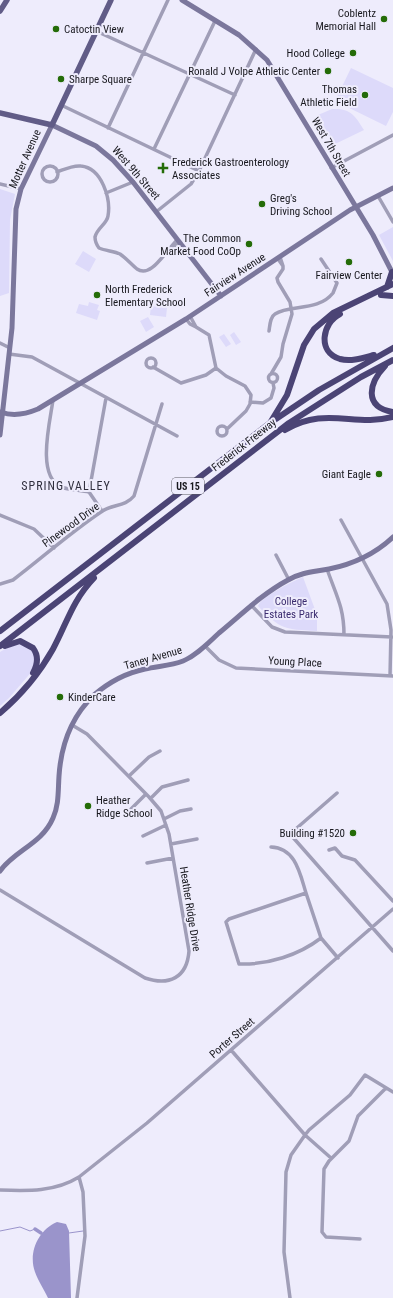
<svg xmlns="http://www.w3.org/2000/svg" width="393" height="1298" font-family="'Roboto Condensed',sans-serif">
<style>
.green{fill:#dddafa}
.water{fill:#9a94cb}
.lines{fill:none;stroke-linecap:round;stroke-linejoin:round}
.stream{stroke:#9a94cb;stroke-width:1}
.canal{stroke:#9a94cb;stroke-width:3.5}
.street{stroke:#a09eb7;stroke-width:3.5}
.secondary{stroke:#7b779c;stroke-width:5}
.primary{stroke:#615c87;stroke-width:5.5}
.highway{stroke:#4b4475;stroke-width:6}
.poi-dot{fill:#246c08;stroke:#eeecfc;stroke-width:1.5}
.labels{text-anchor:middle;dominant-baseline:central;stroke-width:4;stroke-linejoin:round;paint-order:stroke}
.shield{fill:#eeecfc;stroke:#585861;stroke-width:1}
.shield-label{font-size:10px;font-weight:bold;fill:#18181e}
.poi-label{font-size:11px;fill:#18181e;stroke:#eeecfc;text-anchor:end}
.street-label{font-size:11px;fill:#18181e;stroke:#eeecfc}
.park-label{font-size:11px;fill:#3b2c6f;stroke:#eeecfc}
.neighbourhood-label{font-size:12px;letter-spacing:1px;fill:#302f3e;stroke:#eeecfc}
</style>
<rect width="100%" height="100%" fill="#eeecfc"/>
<!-- green -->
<path class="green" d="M351,68L393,88V112L386,126L335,101Z
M332,109C350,108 355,115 364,130L333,145L318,115Z
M0,189L15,194L10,220L9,293L0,296Z
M393,227V261L379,235Z
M83,251L96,259L89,272L75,264Z
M89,302L99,305L97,310L100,311L97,320L76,313L79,304L88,306Z
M151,306L167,308L166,317L150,315Z
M148,317L154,327L146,332L140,321Z
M234,332L241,342L236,345L230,335Z
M224,334L231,344L226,347L219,337Z
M303,577L317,615V631C284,629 281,630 258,606C261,597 293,581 303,577Z
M15,643L28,645L35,655L34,669L9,698L0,706V652Z"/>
<!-- water -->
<path class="water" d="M57,1222L66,1224L69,1231L71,1298H48C44,1289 38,1281 35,1272C28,1253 38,1230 57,1222Z"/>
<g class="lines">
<!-- stream -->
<path class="stream" d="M0,1231L20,1227L30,1231L35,1229
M69,1233L83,1231"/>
<!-- canal -->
<path class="canal" d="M35,1229L41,1233"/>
<!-- street -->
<path class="street" d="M96,31L235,95
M61,105L199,171
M108,128L168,0
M154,149L215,21
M42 174a8 8 0 1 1 16 0a8 8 0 1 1-16 0Z
M331,168L393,135
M57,172C65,169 73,165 81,166C102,168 111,199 108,216C107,224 97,228 95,237C95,241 96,244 99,248C106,251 114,251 120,254C126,258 131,264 137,269C150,278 163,255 171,247
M0,184L21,189
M106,193L133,182
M378,196L393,222
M156,212L191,184L199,171L256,49
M177,240L171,247L173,248L179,243
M278,259L283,266L280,257
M186,319L190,324L196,327L190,316
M196,327L209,335L216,368L226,376L245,386L251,395L250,404L246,411L227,429
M269,331C270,325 270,317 275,314C290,304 318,312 333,293L337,283L321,259
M0,343L10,348
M9,354L32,357L177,436
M146 363a5 5 0 1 1 10 0a5 5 0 1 1-10 0Z
M153,367L181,383L206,375L216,368
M268.5 378a4.5 4.5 0 1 1 9 0a4.5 4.5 0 1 1-9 0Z
M271,374L281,357L283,344L292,314L290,302L278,282L277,278L283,269V266
M53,400C50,422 36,476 61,487C69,490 80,490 89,492L102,511
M250,402L263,403L271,398L274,388L273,383
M217 431a5 5 0 1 1 10 0a5 5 0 1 1-10 0Z
M89,492L106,398
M0,515L34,529L54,548
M341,520L387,604L391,630L390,676
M276,555L289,580
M327,569C336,595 344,607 344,635
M0,584L13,580C42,558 71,532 101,512C112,504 125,507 134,496L162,404
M251,605L272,627L285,632L392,637
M205,646L219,660L236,668L393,676
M129,776L149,757L160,751
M337,793L290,834L393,951
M151,798L162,787L188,780
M131,809L146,794
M164,819L180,811L191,809
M143,836L166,825
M171,844L197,839
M271,847C296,848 300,874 306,893
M329,850L335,848L342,856L355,860L393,901
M147,863L173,858
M0,890L145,978C169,986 187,978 189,951L169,834L161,811L149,797L87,734L72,725
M321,938L306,893L229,919L226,922L239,964C268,965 299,955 321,938L338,958
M231,1050L305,1135L291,1155L286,1172L284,1252L290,1298
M331,1158L305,1135L309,1130L350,1095L365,1075L393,1092
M79,1177L147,1123L393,909
M0,1190C28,1191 55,1192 79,1177L83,1192L85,1236L77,1298
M360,1239L326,1237L322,1232L324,1169L329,1161L349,1141L358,1116L386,1088"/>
<!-- secondary -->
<path class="secondary" d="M182,0L239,35L267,60L373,235L393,274
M1,412C14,417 26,414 38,409L186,319L350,210L393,188
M0,435L12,328L16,209L21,189L52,125L96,146L113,160L133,182L221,296
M0,871C15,850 42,844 53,818C59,805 58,791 59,776C61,745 71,717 94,695C108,683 126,673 145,669C157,666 171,666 183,661C197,655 208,643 219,633C242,614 262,594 288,580C302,572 314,572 329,569C353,564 375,554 393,537"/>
<!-- primary -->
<path class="primary" d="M0,11L7,0
M0,113L52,125L111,0"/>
<!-- highway -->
<path class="highway" d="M387,287L392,272
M381,295L393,296
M340,314C322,323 317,352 340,359C351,362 363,358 374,355
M385,366C369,383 363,407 393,412
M270,423L287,395L304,345L314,329L333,313L393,284
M285,430C325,406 354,427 393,417
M0,631L270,423L319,390L393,348
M0,646L289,423L361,377L393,360
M5,646L20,641L33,648C39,656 38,664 33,673
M0,713C21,695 39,674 53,649C67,623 72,601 94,578"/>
</g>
<!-- markers -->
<g class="poi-dot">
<circle cx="384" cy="19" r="4"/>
<circle cx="56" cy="29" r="4"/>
<circle cx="353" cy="53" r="4"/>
<circle cx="328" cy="71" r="4"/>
<circle cx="61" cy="79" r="4"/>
<circle cx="365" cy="95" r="4"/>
<path d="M161 162h4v4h4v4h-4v4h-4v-4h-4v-4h4z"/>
<circle cx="262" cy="204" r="4"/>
<circle cx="249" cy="244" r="4"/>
<circle cx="349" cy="262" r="4"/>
<circle cx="97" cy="295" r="4"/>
<circle cx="379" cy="474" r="4"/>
<circle cx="60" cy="697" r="4"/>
<circle cx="88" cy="806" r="4"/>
<circle cx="353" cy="833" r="4"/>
</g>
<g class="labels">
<!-- shield labels -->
<rect class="shield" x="172" y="478" width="32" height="16" rx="3"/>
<g class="shield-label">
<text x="188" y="486">US 15</text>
</g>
<!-- poi labels -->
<g class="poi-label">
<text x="376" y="13">Coblentz<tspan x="376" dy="13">Memorial Hall</tspan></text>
<text x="64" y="29" text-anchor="start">Catoctin View</text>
<text x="345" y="53">Hood College</text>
<text x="320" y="71">Ronald J Volpe Athletic Center</text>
<text x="69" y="79" text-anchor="start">Sharpe Square</text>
<text x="357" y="89">Thomas<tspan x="357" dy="13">Athletic Field</tspan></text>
<text x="172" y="162" text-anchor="start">Frederick Gastroenterology<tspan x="172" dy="13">Associates</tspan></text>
<text x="270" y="198" text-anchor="start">Greg's<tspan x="270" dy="13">Driving School</tspan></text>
<text x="241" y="238">The Common<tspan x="241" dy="13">Market Food CoOp</tspan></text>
<text x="349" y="275" text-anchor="middle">Fairview Center</text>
<text x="105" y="289" text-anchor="start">North Frederick<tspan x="105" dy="13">Elementary School</tspan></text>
<text x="371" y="474">Giant Eagle</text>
<text x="68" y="697" text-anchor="start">KinderCare</text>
<text x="96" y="800" text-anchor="start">Heather<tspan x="96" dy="13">Ridge School</tspan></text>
<text x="345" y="833">Building #1520</text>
</g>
<!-- street labels -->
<g class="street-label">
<text transform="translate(331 147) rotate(60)">West 7th Street</text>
<text transform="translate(25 159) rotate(-66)">Motter Avenue</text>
<text transform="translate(136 173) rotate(49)">West 9th Street</text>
<text transform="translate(235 275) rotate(-33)">Fairview Avenue</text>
<text transform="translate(244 445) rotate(-38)">Frederick Freeway</text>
<text transform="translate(71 525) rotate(-36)">Pinewood Drive</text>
<text transform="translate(153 658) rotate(-16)">Taney Avenue</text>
<text transform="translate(295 662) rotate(3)">Young Place</text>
<text transform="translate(190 909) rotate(81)">Heather Ridge Drive</text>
<text transform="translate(232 1038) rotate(-41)">Porter Street</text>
</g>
<!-- park labels -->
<g class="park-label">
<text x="291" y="601">College<tspan x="291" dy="13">Estates Park</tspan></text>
</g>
<!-- neighbourhood labels -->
<g class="neighbourhood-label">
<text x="66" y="486">SPRING VALLEY</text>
</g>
</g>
</svg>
